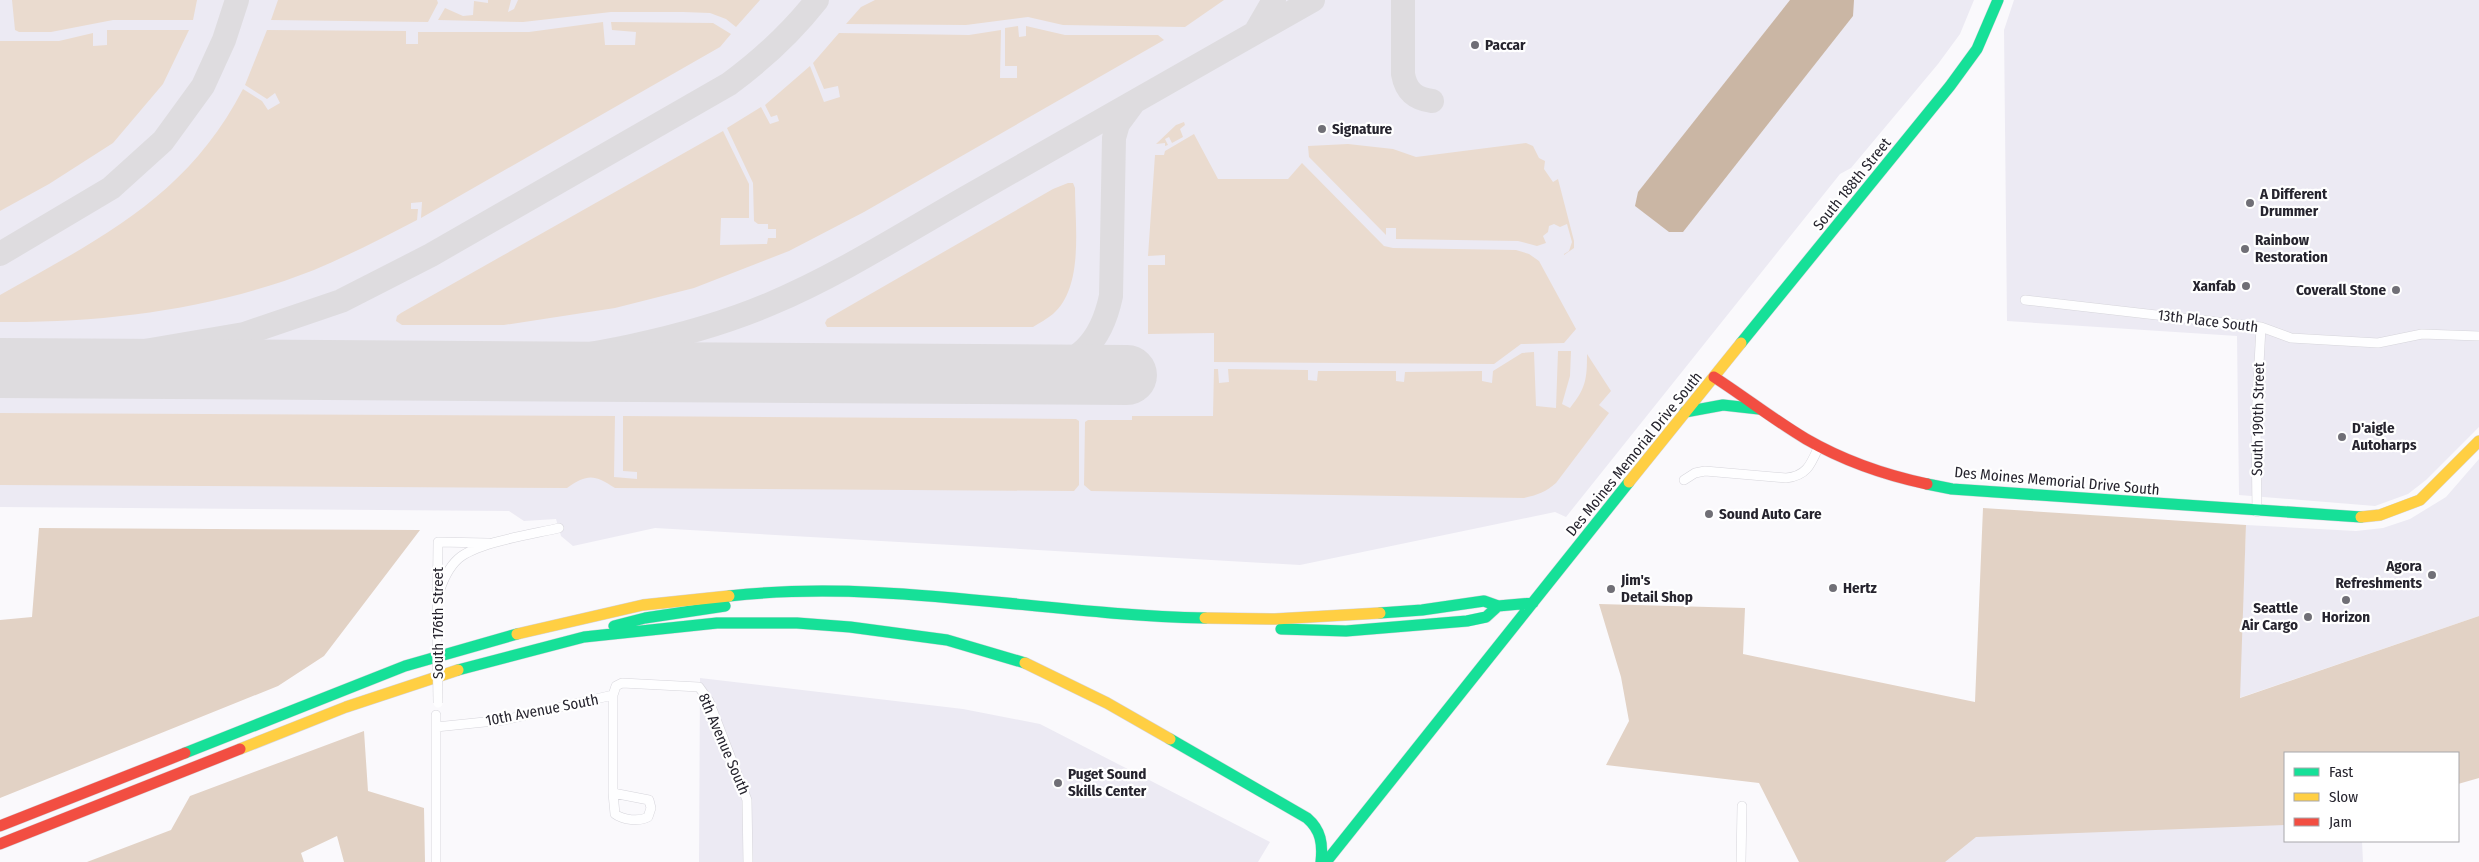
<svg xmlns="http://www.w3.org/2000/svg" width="2479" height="862" font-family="'Fira Sans Condensed',sans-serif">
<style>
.built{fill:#eceaf3}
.green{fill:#eadbcf}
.forest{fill:#e2d2c5}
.water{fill:#cab6a4}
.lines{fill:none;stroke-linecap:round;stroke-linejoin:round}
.taxiway{stroke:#dedcdf;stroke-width:24}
.runway{stroke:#dedcdf;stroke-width:60}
.street-casing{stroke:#d6d5db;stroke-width:10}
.fast-casing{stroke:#d6d5db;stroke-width:12}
.slow-casing{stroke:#d6d5db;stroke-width:12}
.jam-casing{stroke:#d6d5db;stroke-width:12}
.street{stroke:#fefeff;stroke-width:9}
.fast{stroke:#16e098;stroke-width:11}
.slow{stroke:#ffcf43;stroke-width:11}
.jam{stroke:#f24e42;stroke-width:11}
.street-bridge-casing{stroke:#d6d5db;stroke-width:10;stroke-linecap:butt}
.street-bridge{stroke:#fefeff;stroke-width:9}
.poi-dot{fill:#706f76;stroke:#fff;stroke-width:2}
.labels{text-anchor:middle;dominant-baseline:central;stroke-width:4.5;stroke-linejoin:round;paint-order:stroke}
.poi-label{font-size:15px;font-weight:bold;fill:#26242e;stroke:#fff;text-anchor:start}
.street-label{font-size:15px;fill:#26242e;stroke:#fff}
</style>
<rect width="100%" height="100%" fill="#faf9fc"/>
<!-- built -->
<path class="built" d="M0,0H1974L1960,34L1938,64L1851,168L1840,174L1566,517L1555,512L1300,565L655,528L573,546L561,536L556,519L524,521L509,511L0,507Z
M2014,0H2479V427L2426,480L2408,494L2375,506L2239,495L2237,336L2007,321L2004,30Z
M2479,459V616L2239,698L2246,525L2356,531L2383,528L2410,519L2446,497Z
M700,678L963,709L1040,724L1270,842L1258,862H699Z
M2285,815V841H2362L2363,862H1921L1962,830Z"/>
<!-- green -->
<path class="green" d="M12,0H197L193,20H113L51,32H19L15,30Z
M278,0H437L438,3L428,22L271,20Z
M488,0H511L508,12L514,9L518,0H760L736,27L726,19L710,13L683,12H611L523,22L438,20L445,8L463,16L473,15L474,1L488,3Z
M875,0H1224L1185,27L1063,25L1028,17L966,25L846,24L861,7Z
M603,22L605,45H635L636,32L612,30L611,22L713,23L731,34L720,47L421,218L422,202L411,203V209H418L417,220C383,238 349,255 314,270C215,309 106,323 0,322V295C101,238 187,197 243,89L262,101L268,110L280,103L275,93L267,99L245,85L267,30L406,31V44H418V32H529Z
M1018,26L1019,37L1026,36V26L1065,35H1158L1164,40L864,212L789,251L694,288L615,308L504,325H402L396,321L397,316L401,313L723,131L749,184V218H721L720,245L767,244L768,238H776V229H768V224H758L754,221L753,183L727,128L761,107L770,124L779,121L777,115L771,117L765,105L810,66L824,102L840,97L838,86L824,89L813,63L839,33L969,35L1001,30L1000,78H1017V66H1005V28Z
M107,30H189L163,84L113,143L49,184L0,211V41H59L93,33V46L107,45Z
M1184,122L1185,125L1180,129L1183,137L1172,143L1169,137L1165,139L1168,145L1165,146V143L1156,144L1176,125Z
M1194,134L1218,179H1288L1302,163L1384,246L1393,248L1516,250L1529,254L1539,261L1576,329L1564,343L1521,344L1494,364L1214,362V333L1148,334V265H1165V255L1148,256L1155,155H1164L1165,151Z
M1526,143L1533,146L1539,158L1545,161L1544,169L1553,182L1558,179L1574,241V248L1564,255V254L1569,251L1572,242L1567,224L1560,227L1554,224L1549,226L1548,232L1543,236L1546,243L1537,246L1518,241L1396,239V228H1386V235L1309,157L1308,146L1348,144L1393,149L1416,157Z
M1068,183H1073L1075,188C1075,226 1084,287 1053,314C1047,319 1039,323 1033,327H827L825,323L827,319L1053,189Z
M1558,351H1571L1570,376L1562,404L1570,408C1586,388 1587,379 1587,354L1611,391L1599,405L1609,413L1556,483C1546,492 1537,495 1524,498L1091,491L1084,485L1085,422L1088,420H1132V416H1213L1214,369H1218L1219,383L1229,382L1228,369L1308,370V380L1317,381L1318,371H1396V381L1404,382L1405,372L1482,371V381L1492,383L1493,371L1522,353L1534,352L1536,406L1556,408Z
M0,413L615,416L614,477L637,479V472L623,471V416L1076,419L1079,421V485L1074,491L615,488C595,475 588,473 567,488L0,485Z"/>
<!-- forest -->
<path class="forest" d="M1983,508L2246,525L2240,698L2479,616V778L2458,784V753H2285V825L1976,837L1945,862H1799L1759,783L1606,765L1629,721L1621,677L1599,604L1745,608L1743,654L1975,702Z
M39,528L420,530L324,656L278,686L0,798V620L32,617Z
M364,731L368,791L424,808L425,862H344L337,836L301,853L304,862H87L171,830L190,796Z"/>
<!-- water -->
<path class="water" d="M1790,0H1854L1853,16L1683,232H1669L1635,206L1638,192Z"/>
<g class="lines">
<!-- taxiway -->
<path class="taxiway" d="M1403,0V74C1406,91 1415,99 1432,101
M1256,31L1274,0
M0,254L111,188L163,141L203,86L224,40L237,0
M6,368L127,354L244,334L341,301L431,255L729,84C763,59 791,33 817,0
M484,370C580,357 680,342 770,304C839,275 904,233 969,196C1083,131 1198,65 1313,0
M1032,373C1079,364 1101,343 1111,296L1114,138L1118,124L1132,105"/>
<!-- runway -->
<path class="runway" d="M0,368L1127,375"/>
<!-- street casing -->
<g class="street-casing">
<path id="street" d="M2025,300L2261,327L2291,338L2378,343L2422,334L2479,336
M1684,480L1695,473L1705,471L1786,478C1807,476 1811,464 1819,446
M2257,512L2256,419L2261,327
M438,596C442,582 447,569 458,559C477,542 534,534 559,528
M437,634L438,542L488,543
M436,715V862
M436,727L504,720L613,695L616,686L622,683L699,687L709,701L747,800L748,862
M613,793L649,800L651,808L648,817C639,822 623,820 615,814L613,793V695
M1741,862L1742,806"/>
</g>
<!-- fast casing -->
<g class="fast-casing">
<path id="fast" d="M1741,343L1950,86L1977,49L1998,0
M1685,412L1723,405L1759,409
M1927,484L1952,489L2361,517
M729,596C888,578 1046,615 1205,618
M1380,613L1422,610L1484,601L1498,606L1533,603
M614,626L645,618L725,606
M1281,629L1346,631L1467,621L1486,617L1498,606
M458,670L584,637L717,623H797L850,627L947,640L1025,663
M1170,739L1307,818C1321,830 1323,844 1321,862
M185,753L405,666L517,634
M1326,862L1629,482"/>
</g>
<!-- slow casing -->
<g class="slow-casing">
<path id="slow" d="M1629,482L1741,343
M2361,517L2380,515L2420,500L2479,441
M1205,618L1275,619L1380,613
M517,634L643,605L729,596
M1025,663L1107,703L1170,739
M240,749L346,707L458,670"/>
</g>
<!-- jam casing -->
<g class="jam-casing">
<path id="jam" d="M1714,377C1745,397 1774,420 1806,439C1844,461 1885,475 1927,484
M0,826L185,753
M0,844L240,749"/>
</g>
<!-- street -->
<use href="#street" class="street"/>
<!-- fast -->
<use href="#fast" class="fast"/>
<!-- slow -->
<use href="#slow" class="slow"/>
<!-- jam -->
<use href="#jam" class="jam"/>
<!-- street-bridge casing -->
<g class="street-bridge-casing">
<path id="street-bridge" d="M437,634L438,703"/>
</g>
<!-- street-bridge -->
<use href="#street-bridge" class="street-bridge"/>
</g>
<!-- markers -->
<g class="poi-dot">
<circle cx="1475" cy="45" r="5"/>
<circle cx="1322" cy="129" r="5"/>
<circle cx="2250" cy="203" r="5"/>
<circle cx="2245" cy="249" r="5"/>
<circle cx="2246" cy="286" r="5"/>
<circle cx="2396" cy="290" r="5"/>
<circle cx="2342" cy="437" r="5"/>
<circle cx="1709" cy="514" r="5"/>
<circle cx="2432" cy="575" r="5"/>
<circle cx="1833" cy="588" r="5"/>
<circle cx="1611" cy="589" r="5"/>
<circle cx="2346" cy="600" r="5"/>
<circle cx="2308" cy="617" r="5"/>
<circle cx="1058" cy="783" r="5"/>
</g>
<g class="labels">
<!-- poi labels -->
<g class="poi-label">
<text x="1485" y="45">Paccar</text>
<text x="1332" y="129">Signature</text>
<text x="2260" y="194">A Different<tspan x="2260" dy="17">Drummer</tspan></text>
<text x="2255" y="240">Rainbow<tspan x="2255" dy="17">Restoration</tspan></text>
<text x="2236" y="286" text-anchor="end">Xanfab</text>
<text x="2386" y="290" text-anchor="end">Coverall Stone</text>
<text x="2352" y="428">D'aigle<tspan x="2352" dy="17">Autoharps</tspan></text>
<text x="1719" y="514">Sound Auto Care</text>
<text x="2422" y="566" text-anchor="end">Agora<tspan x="2422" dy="17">Refreshments</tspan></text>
<text x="1621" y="580">Jim's<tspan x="1621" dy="17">Detail Shop</tspan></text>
<text x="1843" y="588">Hertz</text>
<text x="2298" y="608" text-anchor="end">Seattle<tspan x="2298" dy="17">Air Cargo</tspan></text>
<text x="2346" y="617" text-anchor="middle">Horizon</text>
<text x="1068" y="774">Puget Sound<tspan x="1068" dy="17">Skills Center</tspan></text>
</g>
<!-- street labels -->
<g class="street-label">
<text transform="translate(1852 184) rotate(-51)">South 188th Street</text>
<text transform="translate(2208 321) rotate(7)">13th Place South</text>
<text transform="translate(2258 419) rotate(-89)">South 190th Street</text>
<text transform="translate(1634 454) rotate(-51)">Des Moines Memorial Drive South</text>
<text transform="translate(2057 481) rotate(5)">Des Moines Memorial Drive South</text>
<text transform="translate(438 623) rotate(-90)">South 176th Street</text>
<text transform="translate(542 710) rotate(-11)">10th Avenue South</text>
<text transform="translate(724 744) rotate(67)">8th Avenue South</text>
</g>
</g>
<!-- legend -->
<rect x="2284" y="752" width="175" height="90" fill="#ffffff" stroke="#a8a7ab"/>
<rect x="2294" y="768" width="25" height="8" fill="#16e098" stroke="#a8a7ab"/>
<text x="2329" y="777" font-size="15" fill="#26242e">Fast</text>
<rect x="2294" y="793" width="25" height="8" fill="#ffcf43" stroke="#a8a7ab"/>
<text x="2329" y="802" font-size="15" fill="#26242e">Slow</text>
<rect x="2294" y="818" width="25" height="8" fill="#f24e42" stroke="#a8a7ab"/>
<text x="2329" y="827" font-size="15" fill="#26242e">Jam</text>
</svg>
